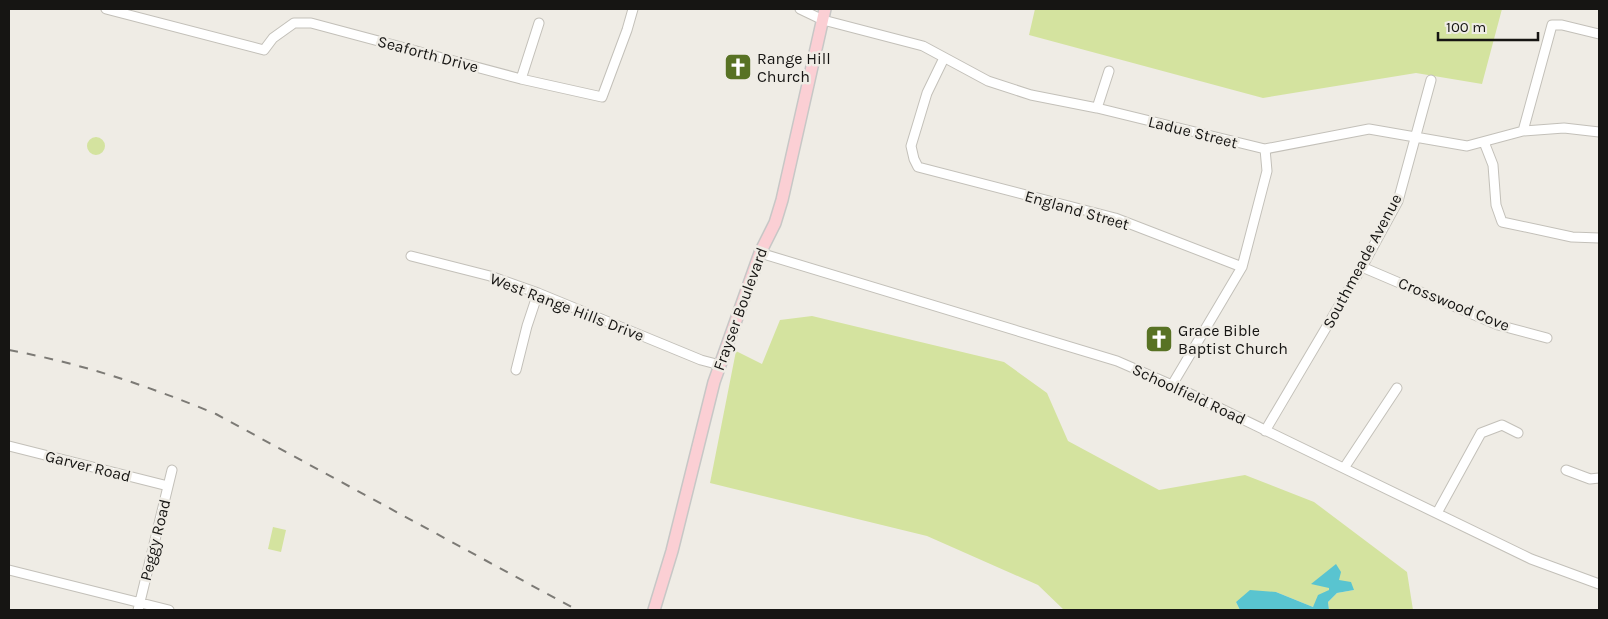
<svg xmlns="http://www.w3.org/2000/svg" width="1608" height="619" font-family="Karla,sans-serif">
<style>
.green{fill:#d4e39f}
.water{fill:#59c4d0}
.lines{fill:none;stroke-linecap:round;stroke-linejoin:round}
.minor-casing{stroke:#c3c0b9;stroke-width:11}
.major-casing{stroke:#c7c7c6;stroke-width:14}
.minor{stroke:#fff;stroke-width:9}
.major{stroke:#fbcfd4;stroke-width:11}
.rail{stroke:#7c7a75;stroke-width:2;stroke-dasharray:9 9;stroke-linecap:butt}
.labels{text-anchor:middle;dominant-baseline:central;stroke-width:5;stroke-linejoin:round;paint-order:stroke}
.street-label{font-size:16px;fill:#161513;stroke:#efece5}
.poi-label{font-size:16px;fill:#161513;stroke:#efece5;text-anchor:start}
</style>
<rect width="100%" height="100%" fill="#efece5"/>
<!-- green -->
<path class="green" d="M1035,9H1502L1482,84L1416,73L1263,98L1029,35Z
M87 146a9 9 0 1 1 18 0a9 9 0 1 1-18 0Z
M812,316L1004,362L1047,393L1068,441L1159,490L1245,475L1314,502L1407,572L1413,610H1329L1328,602L1337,593L1354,590L1312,584L1329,587V590L1313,607L1276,592L1236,602L1240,610H1064L1038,585L927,536L710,483L736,351L762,364L780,320Z
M273,527L286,530L281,552L268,549Z"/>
<!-- water -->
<path class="water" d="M1336,564L1341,572L1339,580L1351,582L1354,590L1337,593L1328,602L1329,610H1240L1236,602L1250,590L1276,592L1313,607L1318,595L1329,590V588L1311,584Z"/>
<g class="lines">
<!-- minor casing -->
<g class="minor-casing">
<path id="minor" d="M106,9L264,50L273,38L294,23H311L521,79L602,97L627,30L633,9
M800,9L823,20L923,46L988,81L1031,95L1097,108L1265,149L1369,129L1467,146L1523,131L1564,128L1599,132
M944,58L927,93L911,146L914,159L918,167L1115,218L1242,267
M521,79L539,23
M1097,108L1109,71
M1523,131L1552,25H1562L1599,34
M1484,142L1493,165L1496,205L1502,222L1572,237L1599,238
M760,253L1117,361L1172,385L1531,559L1599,584
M411,256L490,276L538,293L701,360L720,365
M1362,267L1498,325L1547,338
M516,370L527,326L538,293
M1172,385L1242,267L1267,171L1265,149
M1265,431L1362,267L1398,201L1431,80
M9,446L168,486
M1344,468L1397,388
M1566,470L1590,479L1599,478
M1437,513L1481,433L1502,425L1518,433
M9,570L169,610
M138,610L172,470"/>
</g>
<!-- major casing -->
<g class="major-casing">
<path id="major" d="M654,610L672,551L714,382L760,253L775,223L782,200L825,9"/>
</g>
<!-- minor -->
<use href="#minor" class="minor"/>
<!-- major -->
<use href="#major" class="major"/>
<!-- rail -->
<path class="rail" d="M9,350C83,364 146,385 216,414L577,610"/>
</g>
<!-- icons -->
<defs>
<g id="church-square" transform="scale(1.4375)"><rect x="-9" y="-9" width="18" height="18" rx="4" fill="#587224" stroke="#efece5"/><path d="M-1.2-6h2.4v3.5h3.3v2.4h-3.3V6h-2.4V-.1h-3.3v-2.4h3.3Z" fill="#fff"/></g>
</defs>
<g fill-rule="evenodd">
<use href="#church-square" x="738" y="67"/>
<use href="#church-square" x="1159" y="339"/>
</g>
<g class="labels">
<!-- street labels -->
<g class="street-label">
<text transform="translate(428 54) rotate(15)">Seaforth Drive</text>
<text transform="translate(1193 132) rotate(14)">Ladue Street</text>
<text transform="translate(1077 210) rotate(16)">England Street</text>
<text transform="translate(1362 261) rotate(-62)">Southmeade Avenue</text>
<text transform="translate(1454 304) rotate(22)">Crosswood Cove</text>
<text transform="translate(567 307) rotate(21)">West Range Hills Drive</text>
<text transform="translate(740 309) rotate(-70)">Frayser Boulevard</text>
<text transform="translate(1189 394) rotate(25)">Schoolfield Road</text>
<text transform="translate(88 466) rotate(14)">Garver Road</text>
<text transform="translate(155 540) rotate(-76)">Peggy Road</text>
</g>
<!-- poi labels -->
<g class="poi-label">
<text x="757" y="58">Range Hill<tspan x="757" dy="18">Church</tspan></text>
<text x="1178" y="330">Grace Bible<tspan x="1178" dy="18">Baptist Church</tspan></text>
</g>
</g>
<!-- border -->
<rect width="1608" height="619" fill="none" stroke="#161513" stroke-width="20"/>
<!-- scale -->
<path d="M1438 32v8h100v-8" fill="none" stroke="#161513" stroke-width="2.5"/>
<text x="1446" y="32" font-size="15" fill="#161513" stroke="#efece5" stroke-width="4" paint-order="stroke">100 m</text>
</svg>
